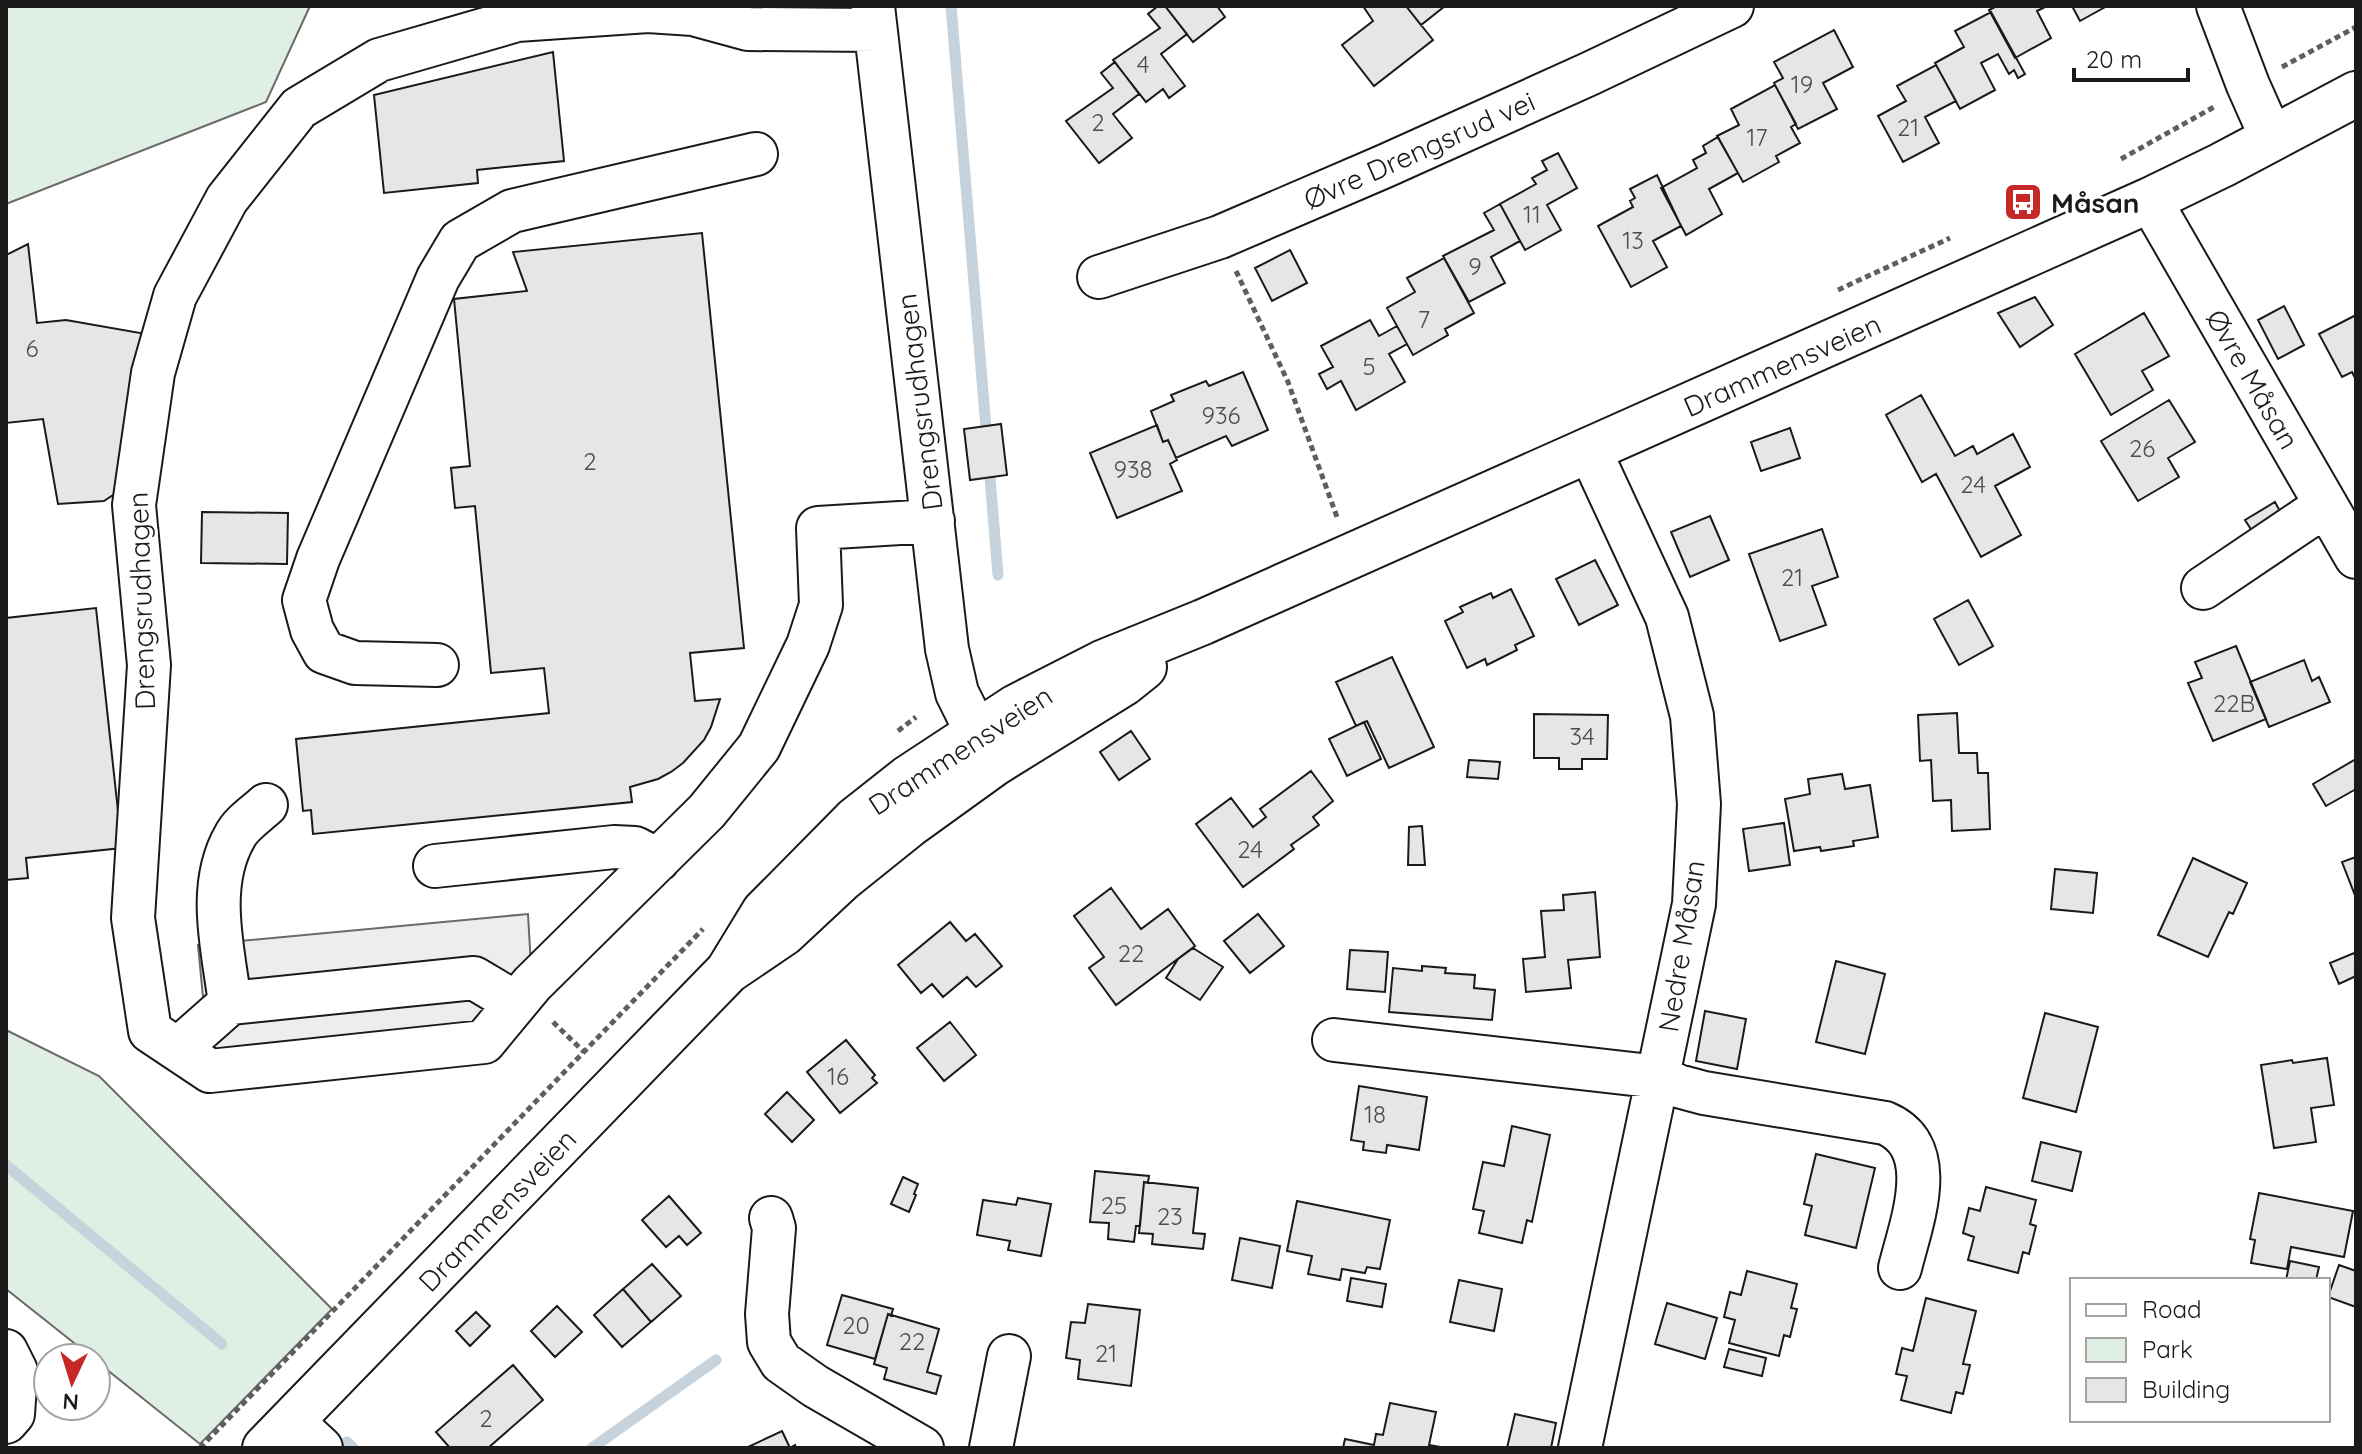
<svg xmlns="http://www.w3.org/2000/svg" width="2362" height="1454" font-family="Quicksand,sans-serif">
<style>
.green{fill:#e0efe3;stroke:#6a6a6a;stroke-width:2}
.parking{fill:#ededed;stroke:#6a6a6a;stroke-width:2}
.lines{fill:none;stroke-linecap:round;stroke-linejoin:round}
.stream{stroke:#c6d2dc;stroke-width:11}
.building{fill:#e6e6e6;stroke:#1a1a1a;stroke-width:2}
.minor-casing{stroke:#1a1a1a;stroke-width:46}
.major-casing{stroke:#1a1a1a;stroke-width:48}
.path{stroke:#5f5f5f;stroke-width:5;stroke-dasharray:6 4;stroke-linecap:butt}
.minor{stroke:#fff;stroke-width:42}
.major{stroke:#fff;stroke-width:44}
.labels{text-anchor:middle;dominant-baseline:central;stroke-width:6;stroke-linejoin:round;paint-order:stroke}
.number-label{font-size:24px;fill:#4d4d4d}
.street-label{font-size:28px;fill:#1a1a1a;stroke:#fff}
.poi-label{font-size:28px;font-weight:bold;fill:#1a1a1a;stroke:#fff;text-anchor:start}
</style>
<rect width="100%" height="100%" fill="#fff"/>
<!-- green -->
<path class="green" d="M6,6H310L266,102L6,204Z
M6,1030L99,1076L332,1309L200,1444L96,1361V1358H93L6,1289Z"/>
<!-- parking -->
<path class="parking" d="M528,914L532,984L484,1042L210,1071L198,945Z"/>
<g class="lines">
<!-- stream -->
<path class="stream" d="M951,6L987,440
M989,465L998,575
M6,1165L222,1344
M347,1442L353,1448
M592,1448L716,1360"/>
</g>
<!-- building -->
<path class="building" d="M1158,6H1165L1187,34L1161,54L1185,86L1169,98L1163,89L1146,102L1113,60L1160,28L1148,14Z
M1165,6H1217L1225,17L1193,42Z
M1406,6L1433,40L1374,86L1342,45L1373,21L1363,6Z
M1406,6H1445L1421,25Z
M1997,6H2047L2037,11L2051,38L2015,58L1989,10Z
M2072,6H2107L2080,21Z
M1991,12L2025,74L2018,78L2014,70L2009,74L1998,54L1981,63L1995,90L1960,109L1935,63L1964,47L1955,31Z
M1834,30L1853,67L1823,83L1837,109L1798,129L1774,83L1783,78L1774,62Z
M553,52L564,161L477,170L478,183L384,193L374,95Z
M1115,62L1139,94L1113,114L1132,138L1099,163L1066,121L1113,88L1101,73Z
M1936,65L1956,101L1925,117L1939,143L1903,162L1878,116L1906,101L1897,86Z
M1775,85L1796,124L1791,127L1800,143L1776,156L1779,162L1743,182L1717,136L1739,125L1731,109Z
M1718,137L1738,173L1709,189L1722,214L1686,235L1661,188L1697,168L1693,160L1706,153L1703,146Z
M1558,153L1577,188L1547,205L1561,230L1525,250L1500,204L1536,184L1532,178L1547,170L1542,161Z
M1657,175L1681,226L1653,241L1667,267L1631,287L1598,226L1633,207L1630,201L1635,198L1630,189Z
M1500,204L1520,241L1491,257L1505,283L1469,302L1443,256L1494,230L1484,213Z
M702,233L744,648L690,653L695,701L720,699L711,727L704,740L683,763L671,772L658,779L630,787L632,802L313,834L311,810L303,811L296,739L549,713L544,668L491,673L475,506L455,508L451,468L470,466L454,299L527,291L513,252Z
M28,244L37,323L66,320L146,334L122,489L104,501L58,504L43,419L6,423V255Z
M1290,250L1307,283L1272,301L1255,268Z
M1444,258L1474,313L1445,329L1448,335L1413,355L1387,308L1415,292L1407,278Z
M2035,297L2053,325L2020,347L1998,313Z
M2284,306L2304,345L2278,359L2258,320Z
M2144,313L2169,356L2142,371L2153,390L2111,415L2075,354Z
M2356,315V380L2352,372L2342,377L2319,334Z
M1370,320L1379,336L1397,326L1407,344L1389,354L1405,382L1356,410L1341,381L1327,389L1319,374L1333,367L1321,346Z
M1243,372L1268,430L1232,446L1226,436L1176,458L1168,440L1163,442L1151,411L1174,401L1171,395L1206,381L1209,386Z
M1921,395L1955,456L1973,446L1977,454L2013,434L2030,467L1995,486L2021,535L1981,557L1936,474L1922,482L1886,415Z
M2169,400L2195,442L2168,458L2179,477L2138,501L2101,441Z
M1001,424L1007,475L970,480L964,429Z
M1157,425L1163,442L1168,440L1177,460L1170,464L1182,491L1117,518L1090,453Z
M1790,428L1800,458L1761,471L1751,442Z
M2275,502L2283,517L2254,534L2245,520Z
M202,512L288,513L287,564L201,563Z
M1710,516L1729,560L1690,577L1671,532Z
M1822,529L1838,577L1812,586L1826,625L1780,641L1749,554Z
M1595,560L1618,605L1579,625L1556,579Z
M1511,589L1534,636L1515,645L1517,650L1487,665L1485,659L1467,668L1445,621L1463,612L1460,607L1491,593L1493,598Z
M1968,600L1993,646L1959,665L1934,619Z
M96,608L122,848L26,858L28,878L6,880V618Z
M2236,646L2266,719L2213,741L2188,683L2202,678L2195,662Z
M1392,657L1434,747L1389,768L1367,721L1356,726L1336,682Z
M2304,660L2312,681L2319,677L2330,702L2269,727L2250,682Z
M1957,713L1959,753H1977L1978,773H1988L1990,829L1952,831L1951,800L1933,801L1931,760L1920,761L1918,715Z
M1534,714L1608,715L1607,759H1582V769H1559V758H1534Z
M1364,722L1381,759L1347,776L1329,739Z
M1131,731L1150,759L1119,780L1100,752Z
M2356,759V789L2326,806L2313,784Z
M1469,760L1500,762L1498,779L1467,777Z
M1311,771L1333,801L1313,817L1319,825L1291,845L1294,849L1243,887L1196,824L1231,798L1253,827L1266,817L1260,809Z
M1842,774L1845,789L1870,785L1878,837L1853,841L1854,846L1821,851L1820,847L1794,851L1785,799L1810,794L1808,779Z
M1784,823L1790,865L1749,871L1743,829Z
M1422,826L1425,865H1408L1409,827Z
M2356,857V898L2342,862Z
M2193,858L2247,883L2233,914L2229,912L2208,957L2158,935Z
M2055,869L2097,873L2093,913L2051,909Z
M1111,888L1141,929L1168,909L1195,946L1116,1005L1089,968L1104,957L1074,916Z
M1595,892L1600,957L1568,960L1571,988L1526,992L1523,959L1545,957L1541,911L1564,910L1563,895Z
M1258,914L1284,946L1250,973L1224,941Z
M950,922L966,941L975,934L1002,966L976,987L967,977L943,997L932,984L921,993L898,965Z
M1193,948L1223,967L1200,1000L1166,978L1178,959Z
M1350,950L1388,952L1385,992L1347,989Z
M2354,953L2356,958V976L2339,984L2330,963Z
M1836,961L1885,974L1865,1054L1816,1042Z
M1422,966L1446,968L1445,973L1475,975L1474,988L1495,990L1492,1020L1389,1012L1393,968L1422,971Z
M1705,1011L1746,1019L1737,1069L1696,1061Z
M2045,1013L2098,1027L2076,1112L2023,1098Z
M950,1022L976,1055L944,1081L917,1048Z
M846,1040L875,1075L872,1078L877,1083L840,1113L807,1072Z
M2327,1058L2334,1105L2311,1108L2316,1142L2274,1148L2261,1065L2292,1060L2293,1063Z
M1359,1086L1427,1097L1419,1150L1387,1145L1386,1153L1363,1150L1364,1142L1351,1140Z
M787,1092L814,1120L792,1142L765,1114Z
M1512,1126L1550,1135L1532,1222L1527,1220L1522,1243L1479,1233L1484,1211L1473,1209L1483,1162L1504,1166Z
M2041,1142L2081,1152L2072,1191L2032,1181Z
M1816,1154L1875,1168L1856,1248L1805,1235L1812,1206L1804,1204Z
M1095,1171L1149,1176L1148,1183L1144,1182L1140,1226H1136L1134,1242L1108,1239L1109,1223L1090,1222Z
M903,1177L918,1184L914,1194L916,1195L909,1212L891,1204Z
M1144,1182L1198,1188L1193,1233L1205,1234L1203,1249L1152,1244L1153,1234L1139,1233Z
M1986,1187L2036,1200L2030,1224L2036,1226L2029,1254L2023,1252L2018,1273L1968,1260L1974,1237L1963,1233L1969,1208L1980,1211Z
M2259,1193L2353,1211L2344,1257L2291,1247L2287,1269L2251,1263L2255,1240L2250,1239Z
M669,1196L701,1233L687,1245L679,1236L666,1247L642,1220Z
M1018,1198L1051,1204L1041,1256L1008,1250L1010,1241L977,1235L983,1200L1016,1205Z
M1297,1201L1390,1220L1380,1269L1367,1267L1365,1273L1342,1269L1340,1280L1308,1274L1312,1256L1287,1251Z
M1240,1238L1280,1246L1272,1288L1232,1280Z
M2290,1261L2319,1267L2316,1280H2286Z
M652,1264L681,1296L651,1322L623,1289Z
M2339,1265L2356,1271V1307L2328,1297Z
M1747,1271L1797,1284L1791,1308L1797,1309L1790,1337L1784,1335L1779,1356L1729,1343L1735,1320L1724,1317L1730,1292L1741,1295Z
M1351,1278L1386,1284L1382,1307L1347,1301Z
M1459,1280L1502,1289L1494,1331L1450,1322Z
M623,1289L651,1322L622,1347L594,1315Z
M842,1295L893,1309L891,1316L888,1314L875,1359L827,1345Z
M1926,1298L1976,1311L1963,1364L1970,1365L1963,1394L1956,1392L1951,1413L1901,1400L1907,1376L1896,1374L1902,1348L1913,1351Z
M1667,1303L1717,1318L1705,1359L1655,1344Z
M1088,1304L1140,1310L1131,1386L1078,1379L1080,1360L1066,1358L1071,1322L1085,1323Z
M557,1306L582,1332L555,1357L531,1331Z
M476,1312L490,1326L470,1346L456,1331Z
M888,1314L939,1329L927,1372L941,1376L936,1394L884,1379L887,1368L874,1364Z
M1729,1349L1766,1358L1762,1376L1724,1367Z
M513,1365L543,1400L488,1448H450L436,1432Z
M1390,1403L1436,1412L1429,1445L1446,1448H1343L1345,1439L1374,1445L1376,1434L1383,1435Z
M1515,1414L1556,1423L1551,1448H1507Z
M782,1431L790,1448L795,1445L796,1448H746Z"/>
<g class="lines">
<!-- minor casing -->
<g class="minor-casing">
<path id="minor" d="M873,6L947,649L957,693L977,733L995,762
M2218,6L2248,85L2272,139
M875,30L748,29L693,14L648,11L517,20L379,60L299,108L227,199L175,296L153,373L134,505L149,665L133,918L150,1031L210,1071L484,1042L532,984L707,811L759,747L808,645L821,605L818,528L933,521
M2150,200L2356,557
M1099,277L1220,237L1385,166L1589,74L1732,6
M2203,588L2326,505
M437,665L355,663L324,652L312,630L304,600L318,559L438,278L460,241L512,211L756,154
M435,866L614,847L635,848L658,860
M230,1003C223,949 206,886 235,836C241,824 256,814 266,805
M1334,1040L1659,1077L1678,1086L1704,1093L1885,1123C1942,1147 1911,1223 1900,1268
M178,1049L230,1003L474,978L516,1003
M771,1218L774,1228L767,1314L769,1342L781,1362L815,1386L922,1448
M6,1351L16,1371L13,1414L6,1422
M292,1421L321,1448
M991,1448L1009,1356
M1580,1448L1694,904L1699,804L1692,716L1667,617L1590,451"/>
</g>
<!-- major casing -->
<g class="major-casing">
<path id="major" d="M728,971L764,912L856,819L908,778L1016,707L1102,663L1203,622L2150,200L2222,165L2356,94
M265,1448L728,971L784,933L843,878L909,825L995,763L1124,683L1144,667"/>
</g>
<!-- path -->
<path class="path" d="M2282,67L2356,27
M2121,159L2214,107
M1236,271L1288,382L1337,517
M1838,290L1950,238
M898,731L916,717
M553,1022L584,1052
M200,1448L703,929"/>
<!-- minor -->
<use href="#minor" class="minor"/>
<!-- major -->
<use href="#major" class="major"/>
</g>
<!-- icons -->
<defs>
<g id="bus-square" transform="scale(2)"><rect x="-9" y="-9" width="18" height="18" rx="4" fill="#c62828" stroke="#fff"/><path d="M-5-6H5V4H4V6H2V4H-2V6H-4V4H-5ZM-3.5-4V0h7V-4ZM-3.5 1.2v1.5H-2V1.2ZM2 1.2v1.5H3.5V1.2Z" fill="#fff"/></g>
</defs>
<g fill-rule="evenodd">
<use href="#bus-square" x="2023" y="202"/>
</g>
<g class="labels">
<!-- number labels -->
<g class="number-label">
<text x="1143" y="64">4</text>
<text x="1802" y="84">19</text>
<text x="1098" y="122">2</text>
<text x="1908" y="127">21</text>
<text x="1757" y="137">17</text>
<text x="1532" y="214">11</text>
<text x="1633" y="240">13</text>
<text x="1475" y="266">9</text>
<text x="1424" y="319">7</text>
<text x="32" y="348">6</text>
<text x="1369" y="366">5</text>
<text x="1221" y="415">936</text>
<text x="2142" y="448">26</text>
<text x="590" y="461">2</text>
<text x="1133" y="469">938</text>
<text x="1973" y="484">24</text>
<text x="1792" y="577">21</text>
<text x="2234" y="703">22B</text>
<text x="1582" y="736">34</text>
<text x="1250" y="849">24</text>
<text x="1131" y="953">22</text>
<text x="838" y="1076">16</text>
<text x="1375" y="1114">18</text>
<text x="1114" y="1205">25</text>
<text x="1170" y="1216">23</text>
<text x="856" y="1325">20</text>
<text x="912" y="1341">22</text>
<text x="1106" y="1353">21</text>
<text x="486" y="1418">2</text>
</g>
<!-- street labels -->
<g class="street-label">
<text transform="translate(1419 150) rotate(-24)">Øvre Drengsrud vei</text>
<text transform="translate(1782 365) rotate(-24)">Drammensveien</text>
<text transform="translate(2253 379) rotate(60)">Øvre Måsan</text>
<text transform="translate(919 402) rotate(-97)">Drengsrudhagen</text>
<text transform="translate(141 601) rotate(-92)">Drengsrudhagen</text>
<text transform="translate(960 750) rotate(-33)">Drammensveien</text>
<text transform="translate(1681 946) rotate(-81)">Nedre Måsan</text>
<text transform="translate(497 1210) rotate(-46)">Drammensveien</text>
</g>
<!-- poi labels -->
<g class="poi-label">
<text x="2051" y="202">Måsan</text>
</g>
</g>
<!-- border -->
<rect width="2362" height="1454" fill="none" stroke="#1a1a1a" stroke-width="16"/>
<!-- legend -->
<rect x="2070" y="1278" width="260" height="144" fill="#ffffff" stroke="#a3a3a3" stroke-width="2"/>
<rect x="2086" y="1304" width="40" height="12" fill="#ffffff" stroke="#a3a3a3" stroke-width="2"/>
<text x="2142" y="1318" font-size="24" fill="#1a1a1a">Road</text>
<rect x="2086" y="1338" width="40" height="24" fill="#e0efe3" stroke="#a3a3a3" stroke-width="2"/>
<text x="2142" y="1358" font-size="24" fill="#1a1a1a">Park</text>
<rect x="2086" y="1378" width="40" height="24" fill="#e6e6e6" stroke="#a3a3a3" stroke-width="2"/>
<text x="2142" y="1398" font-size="24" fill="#1a1a1a">Building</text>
<!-- north arrow -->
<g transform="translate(72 1382) rotate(184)"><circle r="38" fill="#ffffff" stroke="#a3a3a3" stroke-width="2"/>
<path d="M0-6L14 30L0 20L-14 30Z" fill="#c62828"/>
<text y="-12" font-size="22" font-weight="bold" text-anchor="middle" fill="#1a1a1a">N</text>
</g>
<!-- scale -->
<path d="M2074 68v12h114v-12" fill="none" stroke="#1a1a1a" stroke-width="4"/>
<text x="2086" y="68" font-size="24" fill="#1a1a1a" stroke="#ffffff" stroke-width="6" paint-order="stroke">20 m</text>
</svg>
